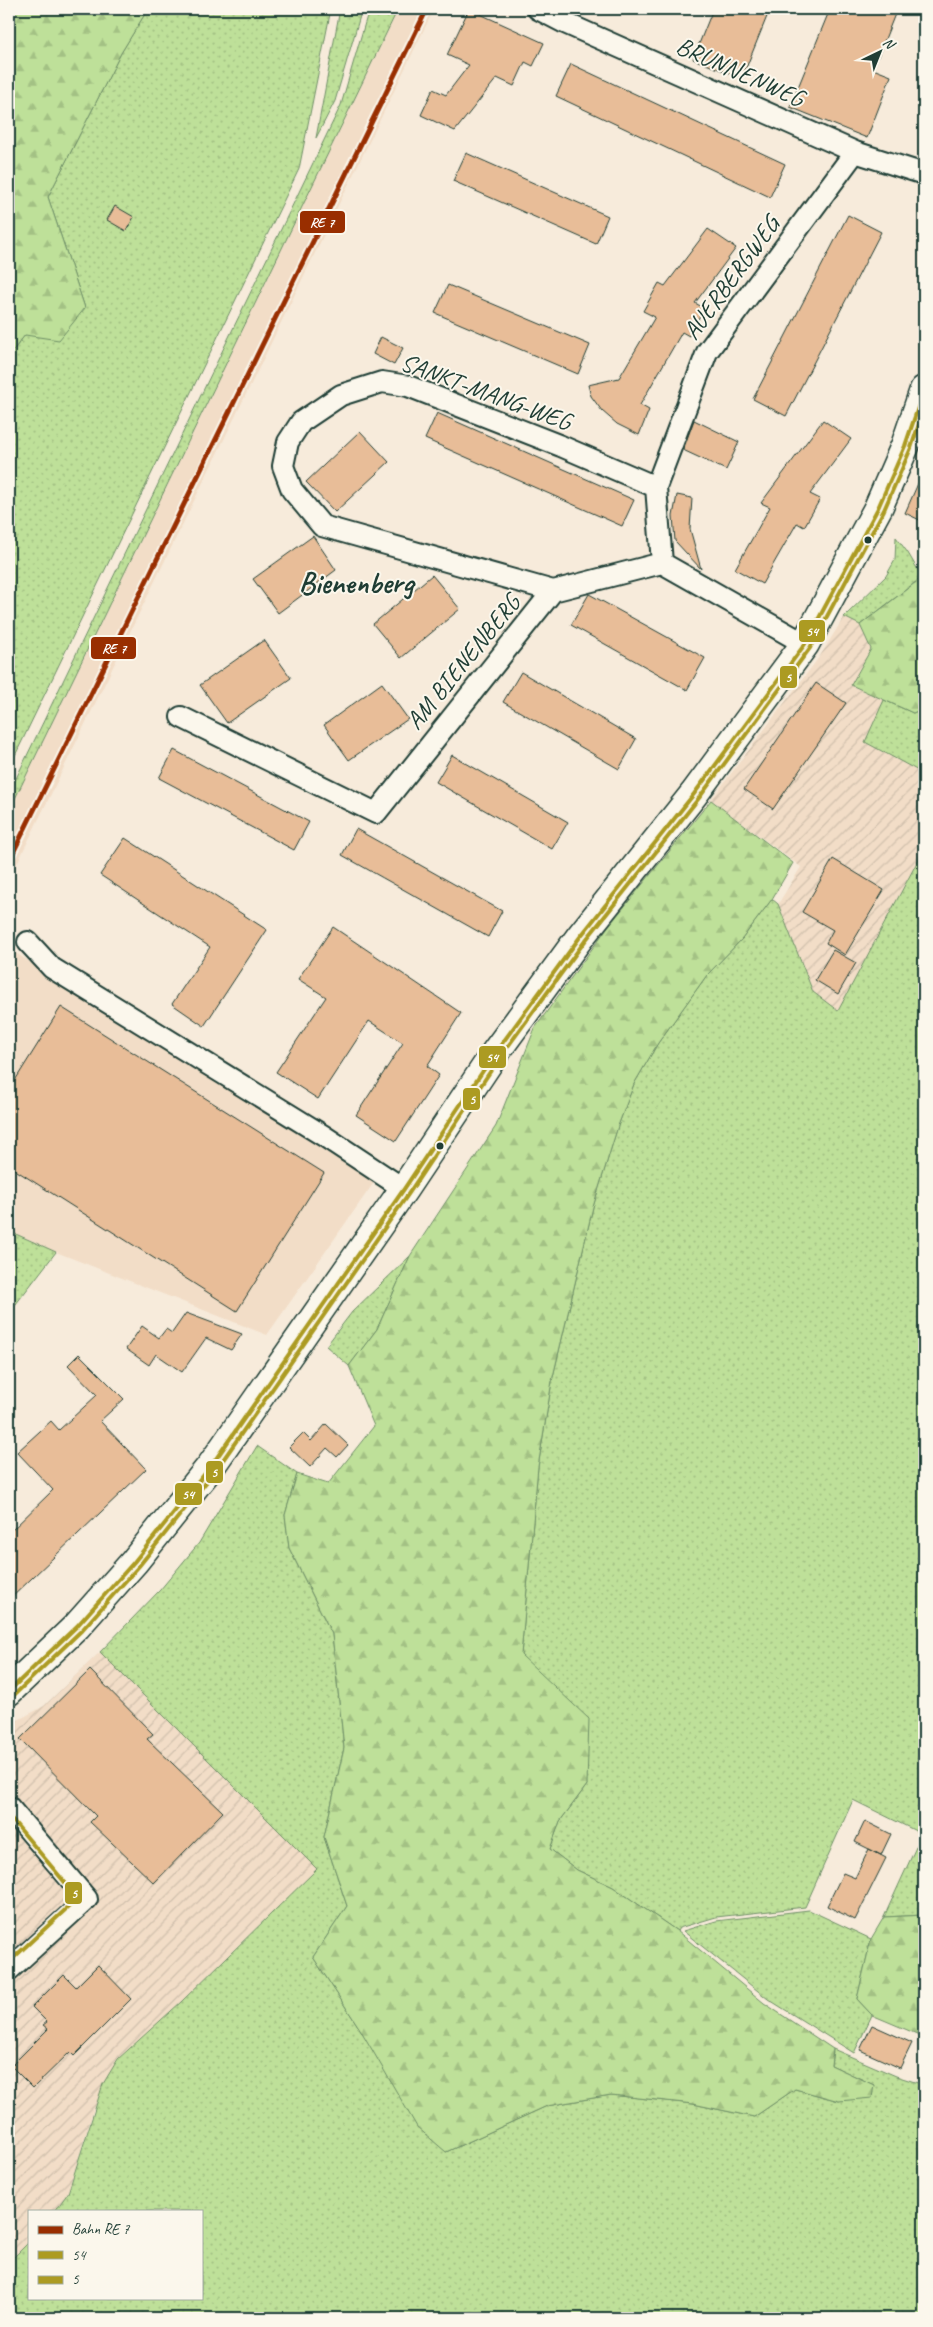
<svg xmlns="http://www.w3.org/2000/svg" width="933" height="2327" font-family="Caveat,sans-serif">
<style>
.built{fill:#f2ddc7}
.industrial{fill:url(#industrial-furrows)}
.green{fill:url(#green-dots);stroke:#6e8e66}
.forest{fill:url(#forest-firs);stroke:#6e8e66}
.building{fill:#e8bd98;stroke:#1f3d34}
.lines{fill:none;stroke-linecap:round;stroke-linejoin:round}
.street-casing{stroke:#1f3d34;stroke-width:24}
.primary-casing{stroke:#1f3d34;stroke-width:31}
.street{stroke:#fbf7ec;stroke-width:20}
.primary{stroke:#fbf7ec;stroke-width:28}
.bus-1-casing{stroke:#fbf7ec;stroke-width:8}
.bus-2-casing{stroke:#fbf7ec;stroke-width:8}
.bus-1{stroke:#ac9b22;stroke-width:4}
.bus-2{stroke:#ac9b22;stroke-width:4}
.rail-1-casing{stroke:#fbf7ec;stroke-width:9}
.rail-1{stroke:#992e00;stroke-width:5}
.bus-dot{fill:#1f3d34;stroke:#fbf7ec;stroke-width:2}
.labels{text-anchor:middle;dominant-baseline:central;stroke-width:4;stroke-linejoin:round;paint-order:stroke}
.street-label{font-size:25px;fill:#1f3d34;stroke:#fbf7ec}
.district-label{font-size:30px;font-weight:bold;fill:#1f3d34;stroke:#fbf7ec}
.line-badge{stroke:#fbf7ec;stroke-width:2}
.badge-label{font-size:14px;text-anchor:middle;font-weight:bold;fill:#fff}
</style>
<defs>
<pattern id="industrial-furrows" width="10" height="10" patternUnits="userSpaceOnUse" patternTransform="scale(1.25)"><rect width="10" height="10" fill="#f2ddc7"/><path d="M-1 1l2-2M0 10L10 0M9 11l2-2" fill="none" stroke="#cfbfac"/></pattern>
<pattern id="green-dots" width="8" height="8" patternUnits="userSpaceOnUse" patternTransform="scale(1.25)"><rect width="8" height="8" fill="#bee099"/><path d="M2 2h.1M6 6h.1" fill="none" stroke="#a3c184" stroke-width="1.8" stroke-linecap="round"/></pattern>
<pattern id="forest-firs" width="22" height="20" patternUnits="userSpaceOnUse" patternTransform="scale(1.25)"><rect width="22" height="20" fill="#bee099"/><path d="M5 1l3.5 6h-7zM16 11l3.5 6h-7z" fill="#a3c184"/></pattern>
</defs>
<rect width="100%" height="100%" fill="#f7ebdb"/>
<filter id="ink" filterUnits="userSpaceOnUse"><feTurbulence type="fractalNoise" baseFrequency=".02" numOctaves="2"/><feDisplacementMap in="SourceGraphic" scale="10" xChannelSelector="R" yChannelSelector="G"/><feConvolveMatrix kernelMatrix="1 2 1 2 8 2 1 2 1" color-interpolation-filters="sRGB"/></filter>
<g filter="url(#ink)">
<!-- built -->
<path class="built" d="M398,9H434L9,880V811Z
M9,949L232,1088L375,1181L267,1335L56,1252L9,1231Z"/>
<!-- industrial -->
<path class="industrial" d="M844,617L860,625L871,649L851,685L884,700L865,742L924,774V849L838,1011L813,992L778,904L801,867L711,800L820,656Z
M100,1652L317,1869L181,2002L118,2059L93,2111L68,2193L55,2211H29V2242L9,2262V1725L44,1706Z"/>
<!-- green -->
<path class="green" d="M148,9H331L299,169L9,768V356L25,335L85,308L48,197L121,53Z
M340,9H362L335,101L316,138Z
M369,9H398L9,811V793L341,105Z
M896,537L908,553L922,577L860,625L844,617L886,576L895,560Z
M884,700L913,713L924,708V774L865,742Z
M924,849V1915L884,1917L922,1834L853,1800L805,1907L716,1917L679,1928L677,1931L613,1887L577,1870L550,1849L560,1821L587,1785L521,1655L538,1467L552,1381L593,1207L618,1126L634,1084L658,1043L707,975L742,939L772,899L778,904L813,992L838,1011Z
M9,1231L56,1252L9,1313Z
M410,1256L377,1329L349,1366L326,1346L352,1312Z
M257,1446L297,1474L285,1515L289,1548L332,1634L344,1748L324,1837L347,1906L313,1957L360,2029L446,2152L547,2106L611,2095L693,2104L754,2117L795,2089L839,2101L874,2085L831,2065L833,2049L896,2076L924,2085V2318H9V2262L29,2242V2298H201V2211H55L68,2193L103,2084L118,2059L181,2002L317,1869L100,1652L160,1590L199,1543Z
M809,1910L871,1939L857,1999L872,2015L854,2053L768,1999L683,1931L716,1921Z"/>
<!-- forest -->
<path class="forest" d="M9,9H148L121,53L48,197L85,308L59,340L25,335L9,356Z
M924,576V708L913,713L851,685L871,649L860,625Z
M711,800L793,863L772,899L742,939L707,975L658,1043L634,1084L618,1126L593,1207L552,1381L538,1467L521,1655L589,1719L587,1785L560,1821L550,1849L577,1870L613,1887L677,1931L764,2003L833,2049L831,2065L874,2085L872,2098L839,2101L795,2089L754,2117L693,2104L611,2095L547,2106L446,2152L417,2127L360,2029L313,1957L347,1906L324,1837L344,1748L332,1634L289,1548L285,1515L297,1474L328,1484L374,1426L349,1366L377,1329L410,1256L496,1126L535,1028L607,928Z
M924,1915V2037L872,2015L857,1999L871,1939L884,1917Z"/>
<!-- building -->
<path class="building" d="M469,9L544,43L533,66L525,62L514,86L497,78L455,131L421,115L433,89L446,95L469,65L447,55Z
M713,9H770L742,78L693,59Z
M830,9H897L873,69L891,76L867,138L790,107Z
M571,64L785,164L770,197L556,96Z
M466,153L608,216L596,244L453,181Z
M115,206L134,217L126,231L107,220Z
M848,215L881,232L786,416L753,399Z
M708,229L736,248L695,303L704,308L689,336L682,332L640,405L649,410L639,435L617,424L602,411L591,396L588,385L619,378L655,317L643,311L659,283L665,286Z
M448,285L590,345L578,374L435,313Z
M381,337L403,348L394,365L373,354Z
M437,413L634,500L622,526L425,439Z
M694,420L739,442L726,470L683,450Z
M823,420L851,439L810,494L820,499L804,527L797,523L762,584L735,569L770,507L761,503Z
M360,431L389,462L335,512L306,482Z
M924,470V522L905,513Z
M677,495L692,498L690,529L701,569L675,541L673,516Z
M313,536L336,570L278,613L253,579Z
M432,575L460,609L401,658L373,624Z
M589,594L705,658L687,690L571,625Z
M264,640L291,678L227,723L200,685Z
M521,672L636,739L619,769L503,702Z
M382,683L408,719L349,760L324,725Z
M816,683L846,703L773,809L744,789Z
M174,750L309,822L294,850L159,778Z
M452,755L568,822L552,849L436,782Z
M356,829L502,911L488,937L342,855Z
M125,838L267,930L204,1026L172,1004L210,947L100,875Z
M833,859L884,890L845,955L826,943L833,930L802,912Z
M333,927L461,1013L427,1066L439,1075L396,1141L356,1115L403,1043L369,1021L318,1099L276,1072L326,997L298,979Z
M833,950L856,963L838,994L815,980Z
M61,1007L324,1173L237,1311L9,1166V1090Z
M186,1313L242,1334L231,1350L206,1338L182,1372L156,1354L149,1365L126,1349L142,1326L159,1338L166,1329L172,1333Z
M79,1354L124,1399L100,1421L146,1469L9,1600V1533L53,1490L17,1452L51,1421L59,1430L97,1395L68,1365Z
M326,1424L348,1445L337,1457L327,1448L310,1467L289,1447L303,1433L311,1441Z
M90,1670L153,1734L147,1739L223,1812L154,1883L90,1822L96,1816L20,1739Z
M865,1821L891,1834L881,1855L855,1842Z
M869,1849L886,1858L855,1920L827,1906L843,1873L855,1878Z
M98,1965L131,1999L74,2056L70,2052L33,2088L11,2066L48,2029L43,2025L47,2022L32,2007L64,1975L76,1987Z
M872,2025L912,2043L900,2068L860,2050Z"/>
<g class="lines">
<!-- street casing -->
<g class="street-casing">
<path id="street" d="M538,9L565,23L855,152L924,174
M662,563L656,487L707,352L855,152
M553,591L322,526L292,490L283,466L288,442L301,422L341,395L382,382L408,386L561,446L656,487
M181,717L376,813L553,591L662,563L805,644
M28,942L52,968L324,1136L404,1189
M9,1807L87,1899L9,1970"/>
</g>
<!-- primary casing -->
<g class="primary-casing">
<path id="primary" d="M9,1691L77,1626L134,1562L211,1466L404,1189L495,1053L580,937L694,794L805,644L878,508L905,446L924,390"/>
</g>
<!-- street -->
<use href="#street" class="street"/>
<!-- primary -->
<use href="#primary" class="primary"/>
<!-- bus-1 casing -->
<g class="bus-1-casing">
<path id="bus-1" d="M9,1691L77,1626L134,1562L211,1466L404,1189L495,1053L580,937L694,794L805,644L878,508L905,446L924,390"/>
</g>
<!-- bus-2 casing -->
<g class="bus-2-casing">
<path id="bus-2" d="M13,1696L82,1630L139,1566L216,1470L409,1193L500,1057L585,941L699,798L810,648L884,510L911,448L924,409
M9,1816L78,1898L9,1962"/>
</g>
<!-- bus-1 -->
<use href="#bus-1" class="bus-1"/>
<!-- bus-2 -->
<use href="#bus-2" class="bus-2"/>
<!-- rail-1 casing -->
<g class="rail-1-casing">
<path id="rail-1" d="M9,861L427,9"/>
</g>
<!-- rail-1 -->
<use href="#rail-1" class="rail-1"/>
</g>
</g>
<!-- markers -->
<g class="bus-dot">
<circle cx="868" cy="540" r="4.5"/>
<circle cx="440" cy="1146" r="4.5"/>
</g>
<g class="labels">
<!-- street labels -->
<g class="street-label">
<text transform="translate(740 72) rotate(24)">BRUNNENWEG</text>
<text transform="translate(731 278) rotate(-54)">AUERBERGWEG</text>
<text transform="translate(486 392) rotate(20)">SANKT-MANG-WEG</text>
<text transform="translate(463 662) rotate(-51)">AM BIENENBERG</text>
</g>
<!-- district labels -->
<g class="district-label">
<text x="356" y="583">Bienenberg</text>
</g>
</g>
<g class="line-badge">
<rect x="299" y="210" width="47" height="24" rx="5" fill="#992e00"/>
<rect x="798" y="619" width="28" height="24" rx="5" fill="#ac9b22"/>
<rect x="90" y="636" width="47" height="24" rx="5" fill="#992e00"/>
<rect x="779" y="665" width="19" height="24" rx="5" fill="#ac9b22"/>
<rect x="478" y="1045" width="29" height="24" rx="5" fill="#ac9b22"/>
<rect x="462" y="1087" width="19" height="24" rx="5" fill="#ac9b22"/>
<rect x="205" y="1460" width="19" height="24" rx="5" fill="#ac9b22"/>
<rect x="174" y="1482" width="29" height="24" rx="5" fill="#ac9b22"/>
<rect x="64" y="1881" width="19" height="24" rx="5" fill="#ac9b22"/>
</g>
<g class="badge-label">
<text x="322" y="227">RE 7</text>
<text x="812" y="636">54</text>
<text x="114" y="653">RE 7</text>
<text x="788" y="682">5</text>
<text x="492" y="1062">54</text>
<text x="472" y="1104">5</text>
<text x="214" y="1477">5</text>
<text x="188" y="1499">54</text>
<text x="74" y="1898">5</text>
</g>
<!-- margin -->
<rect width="933" height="2327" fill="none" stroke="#fbf7ec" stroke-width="30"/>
<rect x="15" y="15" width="903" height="2297" fill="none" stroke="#1f3d34" stroke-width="2" filter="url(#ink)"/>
<!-- legend -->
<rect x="28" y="2210" width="175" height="90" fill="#fbf7ec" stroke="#a3ada2"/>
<rect x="38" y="2226" width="25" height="8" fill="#992e00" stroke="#a3ada2"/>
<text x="72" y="2234" font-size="15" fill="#1f3d34">Bahn RE 7</text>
<rect x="38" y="2251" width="25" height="8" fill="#ac9b22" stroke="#a3ada2"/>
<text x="72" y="2260" font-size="15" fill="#1f3d34">54</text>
<rect x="38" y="2276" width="25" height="8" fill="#ac9b22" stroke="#a3ada2"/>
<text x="72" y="2284" font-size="15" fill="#1f3d34">5</text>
<!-- north arrow -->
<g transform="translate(880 52) rotate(43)" stroke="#fbf7ec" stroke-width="4" paint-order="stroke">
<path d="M0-4L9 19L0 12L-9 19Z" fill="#1f3d34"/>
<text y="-8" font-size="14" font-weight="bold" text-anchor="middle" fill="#1f3d34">N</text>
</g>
</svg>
